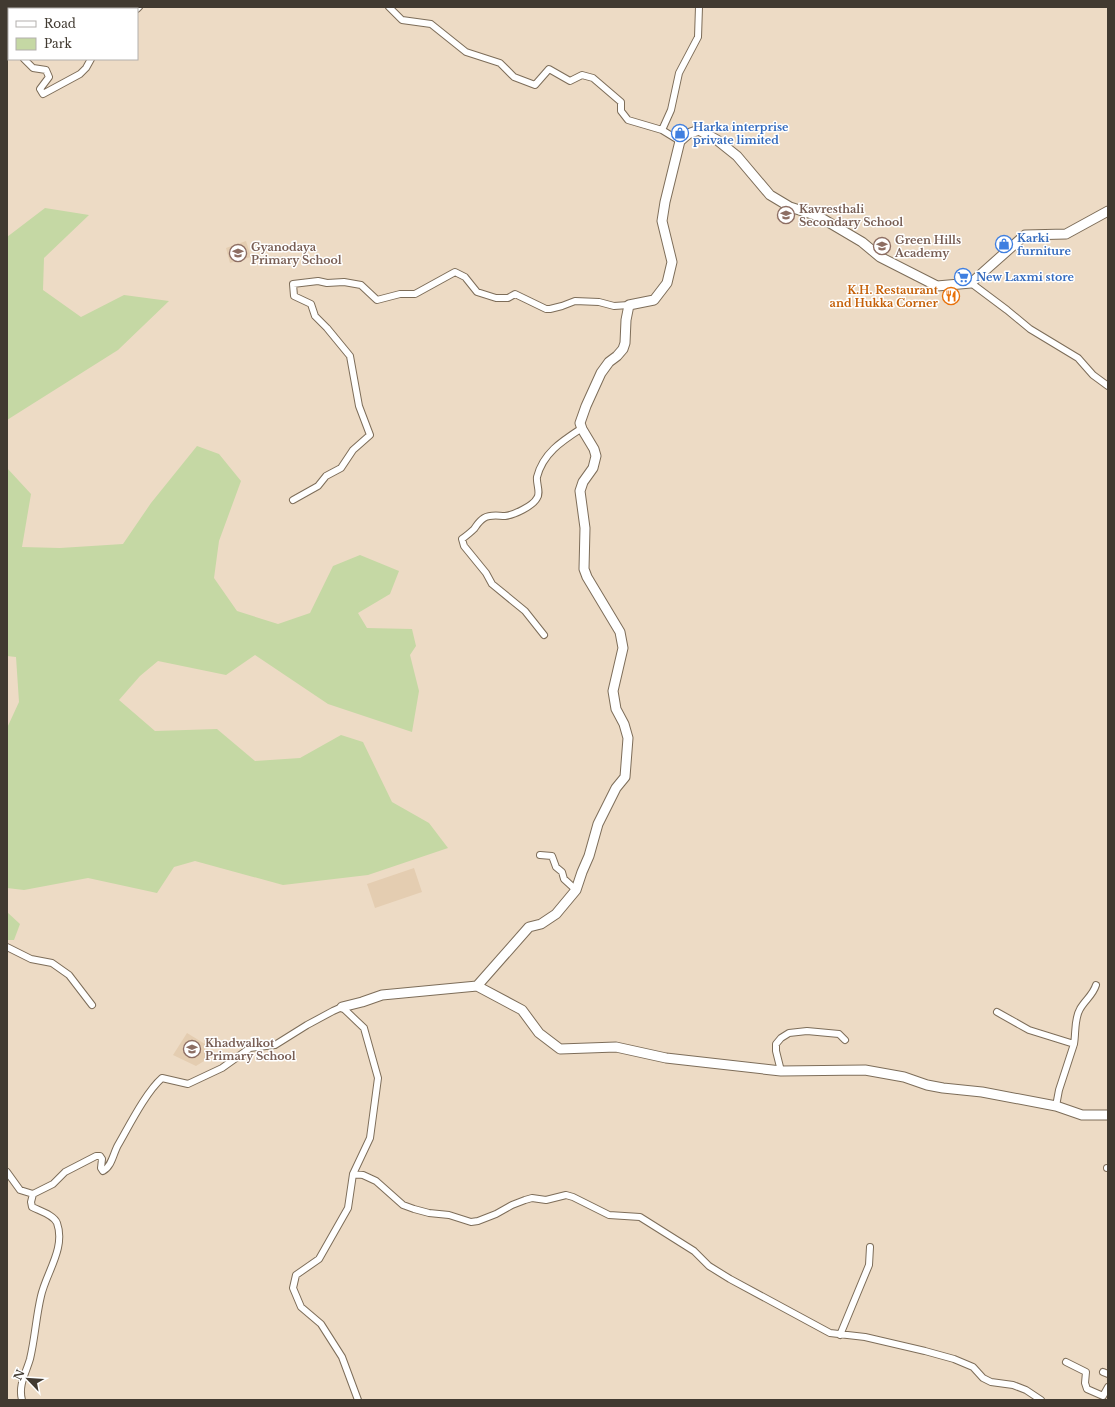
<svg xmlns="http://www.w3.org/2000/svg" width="1115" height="1407" font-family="'Libre Baskerville',serif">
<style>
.built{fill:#e4cdb1}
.green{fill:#c5d8a4}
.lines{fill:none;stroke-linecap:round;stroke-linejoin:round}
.street-casing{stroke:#7d6d59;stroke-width:8}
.secondary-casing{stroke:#7d6d59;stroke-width:11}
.street{stroke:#fff;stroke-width:6}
.secondary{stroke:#fff;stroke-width:9}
.labels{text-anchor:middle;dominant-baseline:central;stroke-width:3;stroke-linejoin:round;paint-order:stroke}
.shop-label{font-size:11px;font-weight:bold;fill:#366cbe;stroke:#fff;text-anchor:start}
.education-label{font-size:11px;font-weight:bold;fill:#785e54;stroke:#fff;text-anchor:start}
.food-label{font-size:11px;font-weight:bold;fill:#c56008;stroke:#fff;text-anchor:end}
</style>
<rect width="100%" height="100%" fill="#eddbc5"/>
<!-- built -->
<path class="built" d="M782,206L795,211L789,224L776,218Z
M246,241L251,257L230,263L226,248Z
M414,868L422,892L375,908L367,884Z
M187,1033L205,1044L212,1056L196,1066L173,1055Z"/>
<!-- green -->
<path class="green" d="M45,208L89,215L44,258L43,290L81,317L124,295L169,301L118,350L7,420V237Z
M197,446L219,454L241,481L219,541L214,578L237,611L278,624L310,613L333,566L360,555L399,571L390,594L358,613L367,628L412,629L416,646L410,655L419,691L412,732L328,704L255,655L226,675L158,661L140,676L119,700L155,731L217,729L255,761L300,758L341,735L363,742L392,802L429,823L448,848L368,875L283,885L195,861L174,867L157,893L88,878L24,890L7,888V728L19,702L16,657L7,656V468L31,494L22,547L60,548L123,544L151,503Z
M7,912L20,924L14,940H7Z"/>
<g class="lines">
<!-- street casing -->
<g class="street-casing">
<path id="street" d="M389,7L402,20L431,24L466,52L500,63L514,77L535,85L549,69L570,81L582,75L593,78L621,102V111L628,120L662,130
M137,9L139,7
M7,35L9,44
M24,59L33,68L46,70L49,77L40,89L43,94L80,74L86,68L91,59
M680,141L662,130L671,110L679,73L698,37L699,7
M971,283L1007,310L1030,329L1078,358L1093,375L1108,386
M293,500L318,486L326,476L341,468L353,450L370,435L359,406L350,356L327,328L315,316L311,304L294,296L293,284L318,281L327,283L344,282L361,285L377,300L400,294H415L455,272L465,277L477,292L496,298H508L515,294L546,309H550L562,306L575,301L599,302L614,306L629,305
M544,635L525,611L492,584L486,573L464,546L462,539C466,536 470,533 474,529C477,525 479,521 484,518C491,514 498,516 505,516C514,515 533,506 537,498C541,493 536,483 537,477C543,453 562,441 582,428
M540,855L552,856L556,867L562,872L564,879L576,890
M7,947L31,959L52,963L69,975L92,1005
M997,1012L1029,1030L1074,1044L1059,1090L1056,1106
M1074,1044C1076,1033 1074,1019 1080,1009C1085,1000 1093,995 1096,985
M781,1071L776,1051V1044L781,1038L789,1033L807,1031L839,1034L845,1040
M1107,1168H1108
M7,1172L20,1190L33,1194L53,1184L65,1172L96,1156H100L102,1159L101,1168L103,1171C112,1166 113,1154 118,1145C129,1126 146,1092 162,1078L188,1084L222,1068L250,1048L275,1045L307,1025L333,1011L342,1007L364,1028L378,1078L370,1138L353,1174L348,1208L319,1259L296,1275L293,1288L301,1307L321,1324L342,1357L358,1400
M353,1174L363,1175L376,1181L403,1205L414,1209L429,1213L449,1215L471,1222L478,1221L496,1214L512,1205L525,1200L532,1198L546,1200L566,1195L573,1197L609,1215L640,1217L694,1251L709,1266L730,1279L830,1333L865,1337L925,1351L954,1359L973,1367L983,1378L991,1382L1013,1385L1026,1390L1041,1400
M840,1335L869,1265L870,1247
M1066,1362L1086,1372L1085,1383L1087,1389L1103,1396L1108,1387
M1103,1372L1108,1374
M22,1400C18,1385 26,1373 30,1359C35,1338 36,1317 41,1296C46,1273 66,1248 57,1223C54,1215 40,1211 32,1207L31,1202L33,1194"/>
</g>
<!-- secondary casing -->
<g class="secondary-casing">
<path id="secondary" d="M477,986L529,927L541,924L556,914L576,890L582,872L589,856L598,824L616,788L625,777L628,738L624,724L616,709L613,691L623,648L620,632L587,577L584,569L585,528L580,491L583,482L593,468L596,456L594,449L582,429L580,423L586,406L601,373L609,362L617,356L623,349L625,343L626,320L629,305L654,300L667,283L672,262L662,221L665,202L680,141L688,134L699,130L717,140L737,156L770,195L790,207L818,216L862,242L880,257L937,286L971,283L1025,235L1066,234L1108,211
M342,1007L362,1002L382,995L477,986L522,1010L539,1033L560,1049L616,1047L666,1058L781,1071L865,1070L904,1077L927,1085L943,1088L982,1092L1056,1106L1082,1115H1108"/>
</g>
<!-- street -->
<use href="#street" class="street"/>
<!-- secondary -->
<use href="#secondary" class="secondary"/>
</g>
<!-- icons -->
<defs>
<g id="shop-ring" transform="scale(0.9)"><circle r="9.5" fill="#fff" stroke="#3f7fe0" stroke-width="1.5"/><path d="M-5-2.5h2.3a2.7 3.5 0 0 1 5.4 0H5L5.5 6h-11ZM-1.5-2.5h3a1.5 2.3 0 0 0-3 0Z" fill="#3f7fe0"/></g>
<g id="school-ring" transform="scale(0.9)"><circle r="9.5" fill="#fff" stroke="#8d6e63" stroke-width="1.5"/><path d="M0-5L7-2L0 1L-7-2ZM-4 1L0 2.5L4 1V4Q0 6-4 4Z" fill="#8d6e63"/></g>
<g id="supermarket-ring" transform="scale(0.9)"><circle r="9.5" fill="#fff" stroke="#3f7fe0" stroke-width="1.5"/><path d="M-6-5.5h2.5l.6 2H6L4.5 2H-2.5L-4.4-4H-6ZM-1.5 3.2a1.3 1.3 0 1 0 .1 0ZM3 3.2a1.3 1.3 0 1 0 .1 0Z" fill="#3f7fe0"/></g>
<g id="restaurant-ring" transform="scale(0.9)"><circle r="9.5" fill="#fff" stroke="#e8710a" stroke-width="1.5"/><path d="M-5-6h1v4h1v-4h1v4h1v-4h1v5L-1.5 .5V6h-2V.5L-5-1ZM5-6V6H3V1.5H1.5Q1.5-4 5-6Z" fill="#e8710a"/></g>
</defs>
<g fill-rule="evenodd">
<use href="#shop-ring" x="680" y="133"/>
<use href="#school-ring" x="786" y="215"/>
<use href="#shop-ring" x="1004" y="244"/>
<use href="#school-ring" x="882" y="246"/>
<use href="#school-ring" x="238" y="253"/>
<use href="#supermarket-ring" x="963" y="277"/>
<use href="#restaurant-ring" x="951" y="296"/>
<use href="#school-ring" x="192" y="1049"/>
</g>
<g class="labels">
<!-- shop labels -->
<g class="shop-label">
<text x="693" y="127">Harka interprise<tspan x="693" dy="13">private limited</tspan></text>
<text x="1017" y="238">Karki<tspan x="1017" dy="13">furniture</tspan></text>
<text x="976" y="277">New Laxmi store</text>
</g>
<!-- education labels -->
<g class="education-label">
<text x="799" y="209">Kavresthali<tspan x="799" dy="13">Secondary School</tspan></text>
<text x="895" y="240">Green Hills<tspan x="895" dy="13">Academy</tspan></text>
<text x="251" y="247">Gyanodaya<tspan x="251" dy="13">Primary School</tspan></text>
<text x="205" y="1043">Khadwalkot<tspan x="205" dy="13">Primary School</tspan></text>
</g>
<!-- food labels -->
<g class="food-label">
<text x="938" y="290">K.H. Restaurant<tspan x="938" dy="13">and Hukka Corner</tspan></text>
</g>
</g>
<!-- border -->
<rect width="1115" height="1407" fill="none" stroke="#413a31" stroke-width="16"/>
<!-- legend -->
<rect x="8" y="8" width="130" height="52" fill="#ffffff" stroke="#b3b0ad"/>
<rect x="16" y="21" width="20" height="6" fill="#ffffff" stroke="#b3b0ad"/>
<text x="44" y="28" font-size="12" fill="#413a31">Road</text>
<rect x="16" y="38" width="20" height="12" fill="#c5d8a4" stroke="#b3b0ad"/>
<text x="44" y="48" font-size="12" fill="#413a31">Park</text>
<!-- north arrow -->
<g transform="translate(28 1379) rotate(295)" stroke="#ffffff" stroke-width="3" paint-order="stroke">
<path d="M0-3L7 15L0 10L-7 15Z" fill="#413a31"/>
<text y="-6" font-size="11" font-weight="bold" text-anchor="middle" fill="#413a31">N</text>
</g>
</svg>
